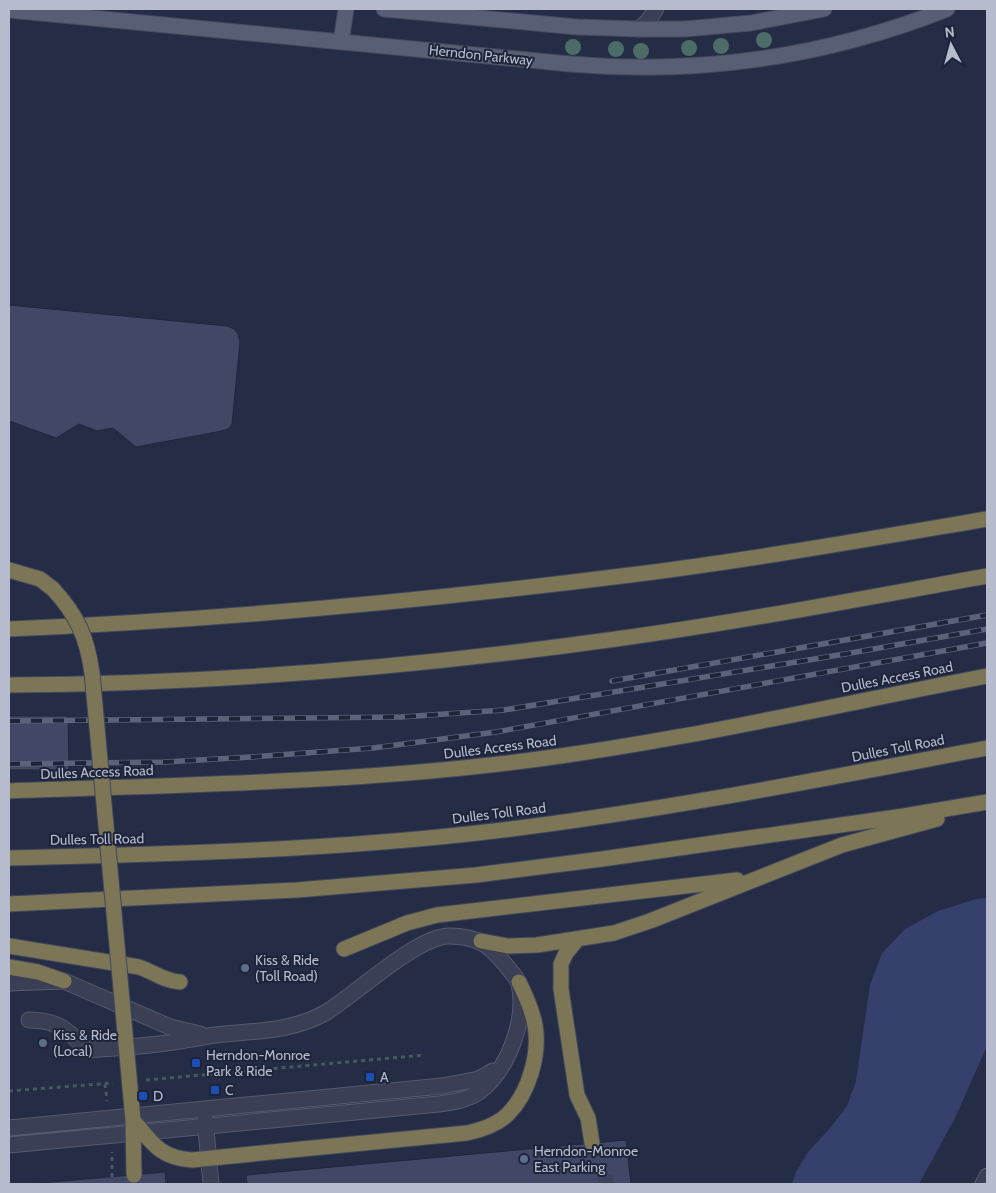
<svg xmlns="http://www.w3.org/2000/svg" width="996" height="1193" font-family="Cabin,sans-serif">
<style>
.water{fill:#35406c}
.building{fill:#414866;stroke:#20263c}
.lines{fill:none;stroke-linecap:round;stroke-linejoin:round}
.minor-tunnel{stroke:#3b415a;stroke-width:15;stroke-dasharray:15 8;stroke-linecap:butt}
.minor-casing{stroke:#555a6f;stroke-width:17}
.major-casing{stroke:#43485e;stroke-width:17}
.highway-casing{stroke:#41475c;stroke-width:17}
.path{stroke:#455962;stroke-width:3;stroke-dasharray:4 4;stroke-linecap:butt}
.minor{stroke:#3a3f55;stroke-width:15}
.major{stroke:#585e75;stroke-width:15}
.highway{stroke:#7c7556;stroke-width:15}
.rail-casing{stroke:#5b627c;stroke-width:5.5}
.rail{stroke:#1e243a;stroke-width:4;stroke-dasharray:11;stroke-linecap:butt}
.highway-bridge-casing{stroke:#41475c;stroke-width:17;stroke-linecap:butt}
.highway-bridge{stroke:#7c7556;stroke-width:15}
.tree{fill:#4c6c68}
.service-dot{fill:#5c6f8a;stroke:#1e243a;stroke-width:2}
.transit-dot{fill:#1a4fb4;stroke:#1e243a;stroke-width:2}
.labels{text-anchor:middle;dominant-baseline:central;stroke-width:4;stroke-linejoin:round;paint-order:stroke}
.street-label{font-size:14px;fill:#b7bbce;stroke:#1e243a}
.poi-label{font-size:14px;fill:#b7bbce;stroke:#1e243a;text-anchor:start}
</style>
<rect width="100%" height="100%" fill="#252c46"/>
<!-- water -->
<path class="water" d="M987,898V1046L956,1116L919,1184H792L796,1172L808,1152L831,1127L847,1106L856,1081L870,985L882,953L905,929L938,911L976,899Z"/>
<!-- building -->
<path class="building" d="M9,305L227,326L234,329L238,334L240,342L232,424L228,429L222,431L136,447L113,428L97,431L79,424L56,438L9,421Z
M9,716H68L69,770H9Z
M626,1140L631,1184H247L246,1175Z
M165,1172L166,1184H29Z"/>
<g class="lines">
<!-- minor-tunnel -->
<path class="minor-tunnel" d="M605,1175L606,1184"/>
<!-- minor casing -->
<g class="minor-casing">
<path id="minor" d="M639,29L647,22L656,9
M9,983L64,981L170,1027L200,1034
M205,1119L211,1184
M9,1128L442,1086L479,1079L493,1071
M9,1145L439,1104C452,1102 468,1100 479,1092C508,1070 527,1020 519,984C518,979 512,973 509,969C490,946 480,936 449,936C417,936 355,995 325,1013C291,1032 252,1031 215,1035C196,1038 178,1042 159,1044C135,1047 111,1048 87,1050C68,1030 58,1020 29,1020
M983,1184L987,1176"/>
</g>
<!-- major casing -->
<g class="major-casing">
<path id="major" d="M384,9L577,27L639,29H685L751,23L824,9
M9,10L570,64C699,75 826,57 947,9
M341,42L346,9"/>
</g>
<!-- highway casing -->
<g class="highway-casing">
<path id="highway" d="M9,570L40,579L53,589
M9,629C216,620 424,601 630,575C750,560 869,539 987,519
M9,685C212,684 415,667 616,639C740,622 864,598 987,576
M9,791C172,785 336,783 499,764C664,745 825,707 987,676
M9,858C174,854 339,850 503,830C666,810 827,778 987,748
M9,904L297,890L476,875L602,859L904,816L987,802
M577,940L566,953L561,964V989L577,1095L588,1118L592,1143
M481,941L508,946L537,945L614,933L650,921L842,845L937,819
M9,946L139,967C154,972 164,981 180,982
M344,949L407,923L437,915L737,880
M9,967L38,972L64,981
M302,1149L467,1133C481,1130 497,1125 508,1114C529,1093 540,1054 535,1025C532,1010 526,996 519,982"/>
</g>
<!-- path -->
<path class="path" d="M146,1080L425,1055
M105,1084L107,1101
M9,1091L113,1083
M112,1177V1152"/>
<!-- minor -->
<use href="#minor" class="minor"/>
<!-- major -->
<use href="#major" class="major"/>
<!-- highway -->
<use href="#highway" class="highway"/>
<!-- rail casing -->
<g class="rail-casing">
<path id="rail" d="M612,681L987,615
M9,721L401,717L504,710L845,654L987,629
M9,764L165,762L251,757L373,748L496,732L987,643"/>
</g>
<!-- rail -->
<use href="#rail" class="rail"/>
<!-- highway-bridge casing -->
<g class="highway-bridge-casing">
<path id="highway-bridge" d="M53,589C77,615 87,637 92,673L133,1120L134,1175
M133,1120C152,1143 160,1158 192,1160L302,1149"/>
</g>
<!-- highway-bridge -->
<use href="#highway-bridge" class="highway-bridge"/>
</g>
<!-- trees -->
<g class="tree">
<circle cx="764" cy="40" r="8"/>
<circle cx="721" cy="46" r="8"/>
<circle cx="573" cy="47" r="8"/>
<circle cx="689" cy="48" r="8"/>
<circle cx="616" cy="49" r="8"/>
<circle cx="641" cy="51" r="8"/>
</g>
<!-- markers -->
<g class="service-dot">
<circle cx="245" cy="968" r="5"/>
<circle cx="43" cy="1043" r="5"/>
<circle cx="524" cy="1159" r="5"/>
</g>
<g class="transit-dot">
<rect x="191" y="1058" width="10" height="10" rx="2.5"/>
<rect x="365" y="1072" width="10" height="10" rx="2.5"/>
<rect x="210" y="1085" width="10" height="10" rx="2.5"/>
<rect x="138" y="1091" width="10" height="10" rx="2.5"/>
</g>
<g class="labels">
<!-- street labels -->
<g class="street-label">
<text transform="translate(481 55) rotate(6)">Herndon Parkway</text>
<text transform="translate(897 677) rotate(-11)">Dulles Access Road</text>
<text transform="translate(500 747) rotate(-7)">Dulles Access Road</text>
<text transform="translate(898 748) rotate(-11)">Dulles Toll Road</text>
<text transform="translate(97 772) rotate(-2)">Dulles Access Road</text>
<text transform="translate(499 813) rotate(-7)">Dulles Toll Road</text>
<text transform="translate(97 839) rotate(-1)">Dulles Toll Road</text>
</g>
<!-- poi labels -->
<g class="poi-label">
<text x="255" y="960">Kiss &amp; Ride<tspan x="255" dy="16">(Toll Road)</tspan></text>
<text x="53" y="1035">Kiss &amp; Ride<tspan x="53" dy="16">(Local)</tspan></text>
<text x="206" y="1055">Herndon-Monroe<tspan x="206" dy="16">Park &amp; Ride</tspan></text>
<text x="380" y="1077">A</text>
<text x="225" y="1090">C</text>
<text x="153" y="1096">D</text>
<text x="534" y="1151">Herndon-Monroe<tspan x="534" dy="16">East Parking</tspan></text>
</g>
</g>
<!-- border -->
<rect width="996" height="1193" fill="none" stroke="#b7bbce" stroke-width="20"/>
<!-- north arrow -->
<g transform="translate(951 45) rotate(354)" stroke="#1e243a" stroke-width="4" paint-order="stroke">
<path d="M0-4L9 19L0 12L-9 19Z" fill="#b7bbce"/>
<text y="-8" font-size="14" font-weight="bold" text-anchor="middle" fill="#b7bbce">N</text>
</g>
</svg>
